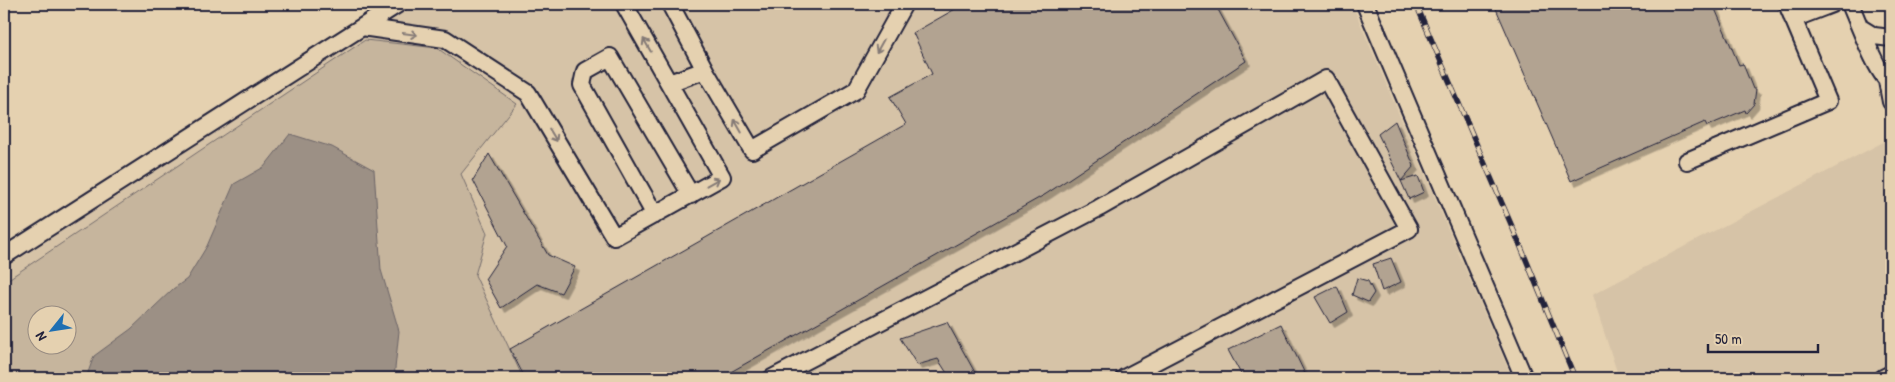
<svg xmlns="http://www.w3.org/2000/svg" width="1895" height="382" font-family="'Patrick Hand',sans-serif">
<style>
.built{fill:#d6c3a7;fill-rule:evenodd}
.green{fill:#c6b59d;stroke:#746c6c;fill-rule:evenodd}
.water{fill:#9c9085;stroke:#6b6467}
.building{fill:#b2a391;stroke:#22223b;filter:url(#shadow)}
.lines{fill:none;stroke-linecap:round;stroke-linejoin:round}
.minor-casing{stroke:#22223b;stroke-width:20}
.minor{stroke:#e5d1b0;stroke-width:16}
.rail-casing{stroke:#22223b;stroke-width:5.5}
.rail{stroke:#e5d1b0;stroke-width:4;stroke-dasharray:11;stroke-linecap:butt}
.oneway{stroke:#847a76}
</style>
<defs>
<filter id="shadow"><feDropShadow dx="4.5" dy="4.5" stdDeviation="0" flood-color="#0004"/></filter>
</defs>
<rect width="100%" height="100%" fill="#e5d1b0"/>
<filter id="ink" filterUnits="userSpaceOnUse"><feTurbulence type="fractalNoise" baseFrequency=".02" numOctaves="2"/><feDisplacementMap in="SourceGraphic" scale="10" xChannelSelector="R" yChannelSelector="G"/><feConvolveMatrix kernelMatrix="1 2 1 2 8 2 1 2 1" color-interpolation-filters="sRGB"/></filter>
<g filter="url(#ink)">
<!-- built -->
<path class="built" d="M408,4H1352L1512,378H4V269ZM38,314H68V344H38Z
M1891,138V378H1619L1592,295Z"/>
<!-- green -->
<path class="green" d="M365,40L437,48L517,104L461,174L487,233L475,275L523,378H4V282ZM38,314H68V344H38Z"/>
<!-- water -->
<path class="water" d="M290,134L332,147L374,170L381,270L399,331L394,378H86L94,356L131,329L173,289L187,279L207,246L234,184L264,167Z"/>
<!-- building -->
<path class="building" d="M964,4H1215L1246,61L1046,194L720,378H525L510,349L906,124L890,97L932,74L913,33Z
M1494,4H1713L1739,65L1743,64L1753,89H1756L1754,104L1746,113L1745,110L1707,126L1705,122L1571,181Z
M1395,121L1414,166L1401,181L1378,134Z
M489,154L548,255L575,267L561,293L537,284L501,308L485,279L507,246L473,180Z
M1418,176L1424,192L1409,199L1401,181Z
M1391,258L1401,282L1382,291L1373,264Z
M1357,278L1368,281L1374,293L1368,302L1352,295Z
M1337,286L1348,312L1330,323L1315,297Z
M947,322L978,378H950L938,359L917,365L900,338Z
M1281,324L1307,378H1243L1228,350Z"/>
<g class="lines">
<!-- minor casing -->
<g class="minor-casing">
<path id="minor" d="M670,4L705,70
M1365,4L1524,378
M1850,4C1857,19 1878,78 1891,83
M1793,19L1832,4
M362,27L445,39L528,93L614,237L722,177L624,4
M1861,28L1874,36L1891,38
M1887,81L1891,102
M669,83L705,70L752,150L856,90L904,4
M1687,161L1828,101L1787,4
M655,215L582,85L585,71L610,57L691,195
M4,256L398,4
M772,378L1099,208L1326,79L1409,229L1124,378
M1883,378L1891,374"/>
</g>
<!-- minor -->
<use href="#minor" class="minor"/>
<!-- rail casing -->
<g class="rail-casing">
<path id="rail" d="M1416,4L1520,245L1575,378"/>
</g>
<!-- rail -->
<use href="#rail" class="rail"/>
</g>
<!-- one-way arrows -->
<defs><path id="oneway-shaft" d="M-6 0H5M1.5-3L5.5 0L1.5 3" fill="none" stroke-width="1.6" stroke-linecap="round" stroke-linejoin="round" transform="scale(1.25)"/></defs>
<g class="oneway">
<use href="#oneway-shaft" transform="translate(410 34) rotate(8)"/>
<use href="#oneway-shaft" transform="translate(647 45) rotate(-120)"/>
<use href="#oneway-shaft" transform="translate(880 46) rotate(119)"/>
<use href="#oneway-shaft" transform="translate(738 126) rotate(-120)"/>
<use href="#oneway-shaft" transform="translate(553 135) rotate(59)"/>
<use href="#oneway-shaft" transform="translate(713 182) rotate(-29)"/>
</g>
</g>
<!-- margin -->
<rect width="1895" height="382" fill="none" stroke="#e5d1b0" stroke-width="20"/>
<rect x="10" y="10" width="1875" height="362" fill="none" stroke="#22223b" stroke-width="2" filter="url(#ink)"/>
<!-- north arrow -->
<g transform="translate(52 330) rotate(240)"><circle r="24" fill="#e5d1b0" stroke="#978b81"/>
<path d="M0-4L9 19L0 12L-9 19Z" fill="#1f6fb2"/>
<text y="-8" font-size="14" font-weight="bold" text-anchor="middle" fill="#22223b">N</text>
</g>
<!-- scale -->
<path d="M1708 344v8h110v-8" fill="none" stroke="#22223b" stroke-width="2.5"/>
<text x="1715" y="344" font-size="15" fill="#22223b" stroke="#e5d1b0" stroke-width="4" paint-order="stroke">50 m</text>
</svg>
